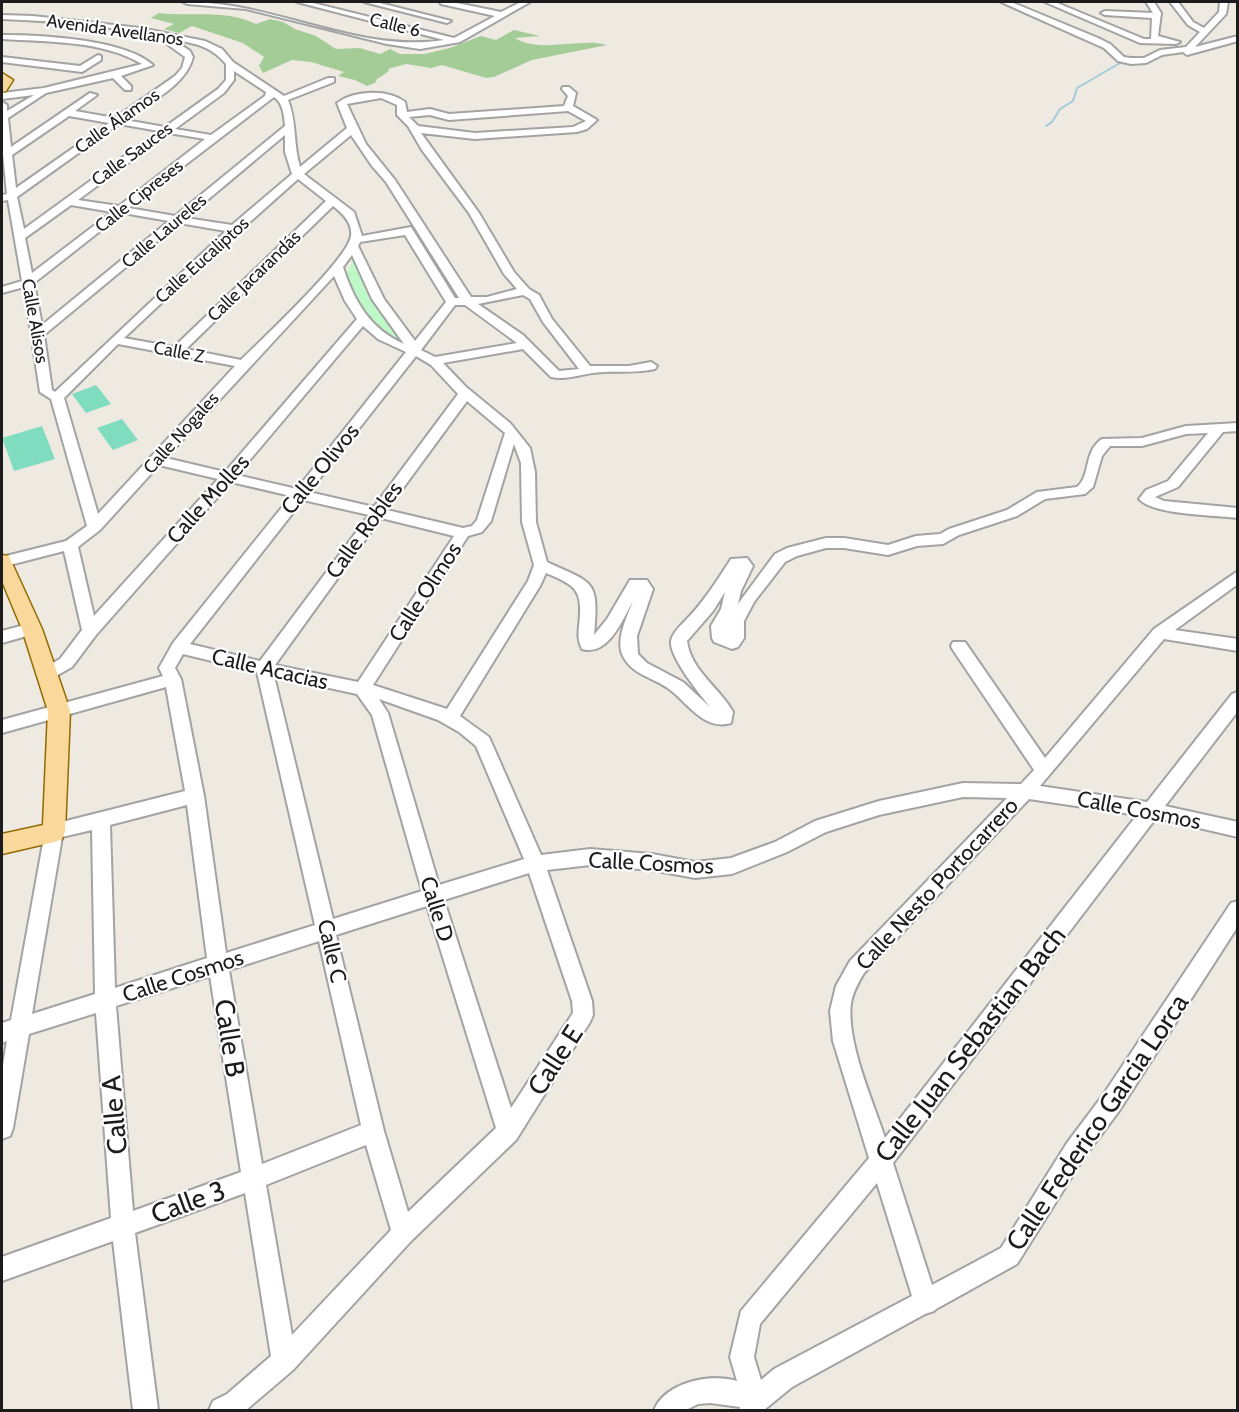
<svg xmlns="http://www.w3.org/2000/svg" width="1239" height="1412" font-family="Cabin,sans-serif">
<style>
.forest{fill:#a3cc97}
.park{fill:#bef8c7}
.pitch{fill:#80dcbf}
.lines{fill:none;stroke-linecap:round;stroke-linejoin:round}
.stream{stroke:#a2cadb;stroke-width:2}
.minor-casing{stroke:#a3a3a3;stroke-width:4}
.major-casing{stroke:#926c02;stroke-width:3}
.minor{fill:#fff;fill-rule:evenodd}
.major{fill:#fad79a;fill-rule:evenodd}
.labels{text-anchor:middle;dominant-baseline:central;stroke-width:4.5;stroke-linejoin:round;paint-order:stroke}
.far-street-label{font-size:18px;fill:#1c1c1c;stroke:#fff}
.street-label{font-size:22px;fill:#1c1c1c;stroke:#fff}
.near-street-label{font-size:27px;fill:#1c1c1c;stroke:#fff}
</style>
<rect width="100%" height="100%" fill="#eeeae2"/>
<!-- forest -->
<path class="forest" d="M159,13C191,17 226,9 256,24L270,19L283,22L295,29L316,36L336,49L360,48L380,54L390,49L400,54H424L450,48L481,36L496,40L514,30L540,36L515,38C539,54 580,37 607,45L532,60L494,77L486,78L442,65L431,68L406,64L388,69L389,71L377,79L375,83L367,86L355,80L338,76L344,72L311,62L292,60L263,73L259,66L264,57L243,43L192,26L179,33L164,29L174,24L151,18Z"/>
<!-- park -->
<path class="park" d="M353,260L375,303L406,344C374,336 355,304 346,275Z"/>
<!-- pitch -->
<path class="pitch" d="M96,385L111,404L86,413L72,394Z
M122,419L138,440L113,450L97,428Z
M42,426L55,459L14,471L2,438Z"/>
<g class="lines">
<!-- stream -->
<path class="stream" d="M1046,126L1052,122L1060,109L1073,101L1077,88L1120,63"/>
<!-- minor casing -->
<g class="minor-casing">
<path id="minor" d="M183,2C271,0 357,54 444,40L297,2H309L454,38L495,16L441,4L440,2H452L501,12L521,2H530L460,42L420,49L387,44L246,9L187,4Z
M364,2H376L451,21L447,23Z
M1001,2H1011L1098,38L1110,44L1124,57L1131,58H1144L1160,50L1186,47L1200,32L1188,25L1170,2H1178L1193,22L1204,28L1219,12L1220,2H1228L1226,14L1195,47L1238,36V41L1187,55L1183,52L1162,55L1146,63L1131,64L1118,61L1104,48Z
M1045,2H1055L1144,39H1151L1152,18L1105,15L1101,13L1105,11L1153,13L1146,2H1154L1161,13L1158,36L1180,42L1176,44L1140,43Z
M2,15L33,16L140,28L205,41L222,49L233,62L284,96L328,78H334V82L288,100C297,122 293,145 300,167L347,128L337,103C355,90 388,89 405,102L407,112L430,109L449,114L564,106L568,96L562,89L563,87H569L576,93L573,106L597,120L587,129L577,132L475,139L421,133L479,213L514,272L529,289L539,295L552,319L590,366H629L651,362L657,366L655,369C632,374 615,370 593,373C578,375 566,380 551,377L523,349L443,363L466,387L510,423L530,448L535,472L536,522L547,562C594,584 599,579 594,635L607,619L630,580H647L653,589L637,636L638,654L647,663L683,682L711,708C701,696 669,657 671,641C672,634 679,627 684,622C703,603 716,582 731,559L747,558L753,566L741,591L738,604L775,554L787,548L826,538H844L888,545L916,536L940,534L949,529L1007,510L1037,492L1077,487C1091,476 1083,452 1102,439L1142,438L1186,426L1238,423V431L1223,432L1178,487L1155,497L1164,501L1238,508V518C1215,515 1153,515 1139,499L1146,490L1168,481L1208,433L1186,434L1142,446H1110L1102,456L1093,487L1085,494L1045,499L1017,516L959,535L943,544L917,546L888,555L844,548H826L797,556L785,562L754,602L744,621V638L738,647L732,649L714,642L712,638L711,626L721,609L725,592L713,611L687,641C691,671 720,688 733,712L731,723C704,731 688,703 669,689C653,677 631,675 622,654C616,638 627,617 633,601C623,619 608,657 582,649C578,641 578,635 579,626C583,590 577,586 546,573L540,586L460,716L489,737L541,855L590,849L652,854L695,862L731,858L775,842L815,821L879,801L963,783L1021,784L1034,770L953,650L951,646L953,642H965L1045,758L1154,629L1238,571V584L1175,630L1238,639V651L1164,639L1040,786L1147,802L1232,694L1238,692V711L1165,806L1238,822V837L1156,818L893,1163L932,1285L1001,1248L1067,1143L1103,1095L1231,903L1238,901V926L1119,1111L1083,1159L1017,1264L936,1309L934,1311L925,1314L792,1387L764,1410H739L740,1407L710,1403L698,1404L686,1410H654C666,1382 710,1373 737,1381L730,1357L741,1311L869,1158L833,1041L830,1011L836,986L850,961L1007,798L963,797L879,815L826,832L787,852L732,874L695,878L652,870L590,865L547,870L592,1001L593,1015L590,1022L516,1140L411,1241L293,1370L246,1410H209L213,1401L227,1394L271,1356L245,1193L135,1233L158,1410H133L113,1241L2,1281V1257L111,1218L96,1013L29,1034L13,1128L10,1136L2,1139V1071L7,1041L2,1043V1023L11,1020L45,832L48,827L54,824L185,791L166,687L2,733V720L163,676L159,668L173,643L291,496L231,482L96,635L72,667L54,677H42L40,673L42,669L60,659L82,630L64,551L2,567V557L66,541L87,526L51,399L40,392L24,287L2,293V287L22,281L8,200L2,201V195L7,194L2,144V102L7,105V111L34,95L2,99V93L44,88L142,64C102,40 47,42 2,39V35C40,35 124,39 153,65L121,76L131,86V90H125L113,78L46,93L8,118L11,147L90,93L97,95L75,111L115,118L175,76L182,68L185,57L163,41V37C111,26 55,21 2,19ZM172,39C195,44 210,45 226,64V80L218,89L165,127L125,120C148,103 186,86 193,57L190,51ZM234,71L266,92L265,96L211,135L175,129L224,93L234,80ZM274,97C283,103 284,115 285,126L175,216L129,208ZM381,98L397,105V115L408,126L422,150L469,213L504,274L517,289L487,297H471L395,180L366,144L347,104ZM568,111L586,121L573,127L475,133L418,126L409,117L430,115L449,120ZM69,116L109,123L16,188L12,155ZM119,124L159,131L24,229L17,197ZM169,133L205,139L119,206L78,200ZM285,135V152L292,174L232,225L186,218ZM351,135L372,166L386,182L459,298H455L411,227L362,236L354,212L304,174ZM298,179L326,201L174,347L124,338L206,261ZM71,205L112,212L32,273L25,238ZM333,206C342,213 353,223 351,236C348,259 262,339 241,360L186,349ZM123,213L169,221L42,325L34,283ZM179,223L226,231L55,392L52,390L44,335ZM405,235L446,302L415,341L384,299L358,246L360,242ZM352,255L372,299L404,344C370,329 354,301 343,267ZM334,276L345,301L357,319L225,472L166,458ZM523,295L530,299L543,322L579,369L559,371L523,335L478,304ZM455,305H465L517,343L435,357L421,350ZM363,326L378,339L406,352L297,489L237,475ZM118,344L235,366L98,514L64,398ZM416,356L431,365L458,394L374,507L309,492ZM467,401L505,433L477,520L472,526L463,528L387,510ZM514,444L521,463L522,522L534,565L528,581L447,709L373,685L468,536L482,532L491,521ZM159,465L218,479L94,616L78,547L100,530ZM303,500L369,515L260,661L190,644ZM381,518L454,536L358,682L275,665ZM183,654L257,672L315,925L226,953L204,796L181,679L175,668ZM274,676L357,694L372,715L422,891L333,919ZM379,699L438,720L459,732L476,746L524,859L439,885L388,713ZM1029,799L1137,815L885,1138C873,1101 846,1042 851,1003C853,992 858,983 864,973ZM187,805L207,958L115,988L110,825ZM92,830L95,994L32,1014L62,837ZM529,873L572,1001L573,1013L511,1108L444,900ZM427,906L496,1128L408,1212L384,1131L336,935ZM319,941L361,1125L262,1164L229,970ZM210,976L241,1172L133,1211L116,1006ZM366,1145L391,1230L292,1335L266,1185ZM877,1183L912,1296L774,1369L761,1380L754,1357L760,1324Z
M98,55L101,56V60L82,72L2,62V57L80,66Z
M32,623L37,625L40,629L37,633L2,643V631Z"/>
</g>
<!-- major casing -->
<g class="major-casing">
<path id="major" d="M2,73L13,80L6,91L2,92Z
M2,555L9,556L11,561L42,629L70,711L65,832L62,839L54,842L2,854V834L43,825L48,711L22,629L2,581Z"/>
</g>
<!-- minor -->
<use href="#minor" class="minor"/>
<!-- major -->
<use href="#major" class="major"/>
</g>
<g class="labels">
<!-- far-street labels -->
<g class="far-street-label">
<text transform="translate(395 25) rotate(14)">Calle 6</text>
<text transform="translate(115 30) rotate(8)">Avenida Avellanos</text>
<text transform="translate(117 121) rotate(-35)">Calle Álamos</text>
<text transform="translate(132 154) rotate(-36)">Calle Sauces</text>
<text transform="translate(139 196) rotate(-38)">Calle Cipreses</text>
<text transform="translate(164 231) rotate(-40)">Calle Laureles</text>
<text transform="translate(202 260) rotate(-42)">Calle Eucaliptos</text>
<text transform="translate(254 276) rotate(-44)">Calle Jacarandás</text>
<text transform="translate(35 321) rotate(80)">Calle Alisos</text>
<text transform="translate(179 352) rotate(11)">Calle Z</text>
<text transform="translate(181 433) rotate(-48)">Calle Nogales</text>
</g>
<!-- street labels -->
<g class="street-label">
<text transform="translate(320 469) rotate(-51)">Calle Olivos</text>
<text transform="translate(208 499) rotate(-48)">Calle Molles</text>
<text transform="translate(364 530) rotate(-54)">Calle Robles</text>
<text transform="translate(425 592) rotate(-57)">Calle Olmos</text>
<text transform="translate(270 669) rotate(13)">Calle Acacias</text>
<text transform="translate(1139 810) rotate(11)">Calle Cosmos</text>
<text transform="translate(651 863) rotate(3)">Calle Cosmos</text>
<text transform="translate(937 884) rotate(-47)">Calle Nesto Portocarrero</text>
<text transform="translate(437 909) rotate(73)">Calle D</text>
<text transform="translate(332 951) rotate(77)">Calle C</text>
<text transform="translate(183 976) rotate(-18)">Calle Cosmos</text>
</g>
<!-- near-street labels -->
<g class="near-street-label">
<text transform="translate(230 1038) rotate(81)">Calle B</text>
<text transform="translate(970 1044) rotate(-52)">Calle Juan Sebastian Bach</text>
<text transform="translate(555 1060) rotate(-57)">Calle E</text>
<text transform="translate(114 1115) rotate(-95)">Calle A</text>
<text transform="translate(1097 1122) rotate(-56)">Calle Federico Garcia Lorca</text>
<text transform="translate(188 1202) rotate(-20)">Calle 3</text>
</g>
</g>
<!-- border -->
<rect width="1239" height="1412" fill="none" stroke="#1c1c1c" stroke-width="6"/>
</svg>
